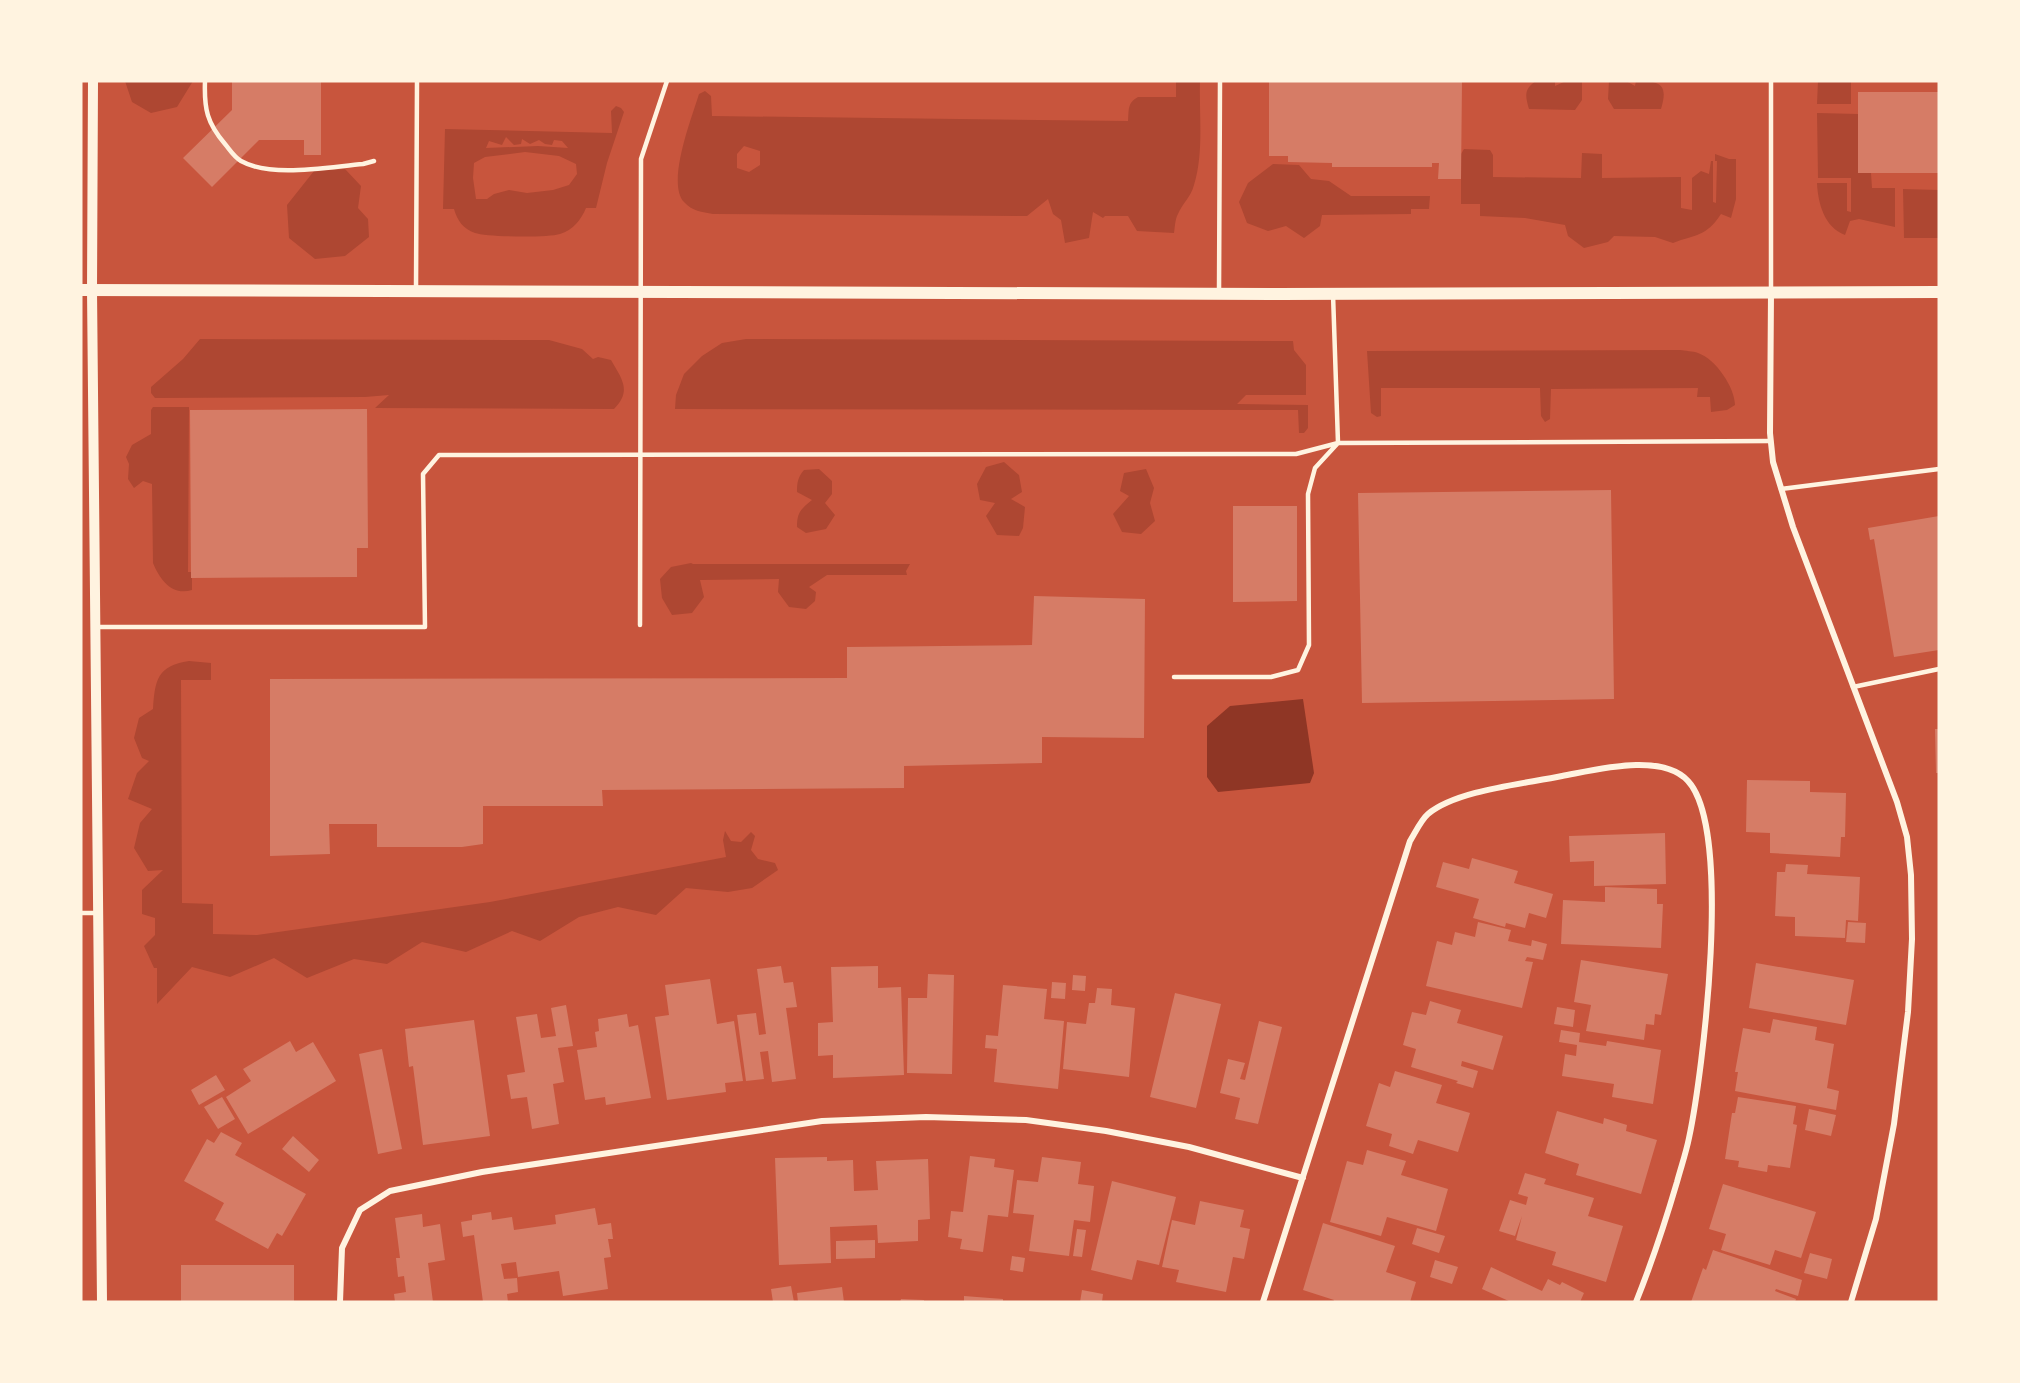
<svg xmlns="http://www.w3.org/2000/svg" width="2020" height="1383" font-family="'DM Sans',sans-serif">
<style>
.green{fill:#ae4732;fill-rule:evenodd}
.water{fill:#8f3625}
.building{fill:#d67c66}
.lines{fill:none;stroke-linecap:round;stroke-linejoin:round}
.service{stroke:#fff3e0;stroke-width:4.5}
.minor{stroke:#fff3e0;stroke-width:6}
.tertiary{stroke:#fff3e0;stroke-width:10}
.secondary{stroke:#fff3e0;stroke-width:12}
</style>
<rect width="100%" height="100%" fill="#c8553d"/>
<!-- green -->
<path class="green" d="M125,81H193L177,107L151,113L132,102Z
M1176,81H1200C1199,115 1204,153 1194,185C1191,197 1182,204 1178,214C1175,219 1175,227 1174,233L1137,231L1128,216H1105L1103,218L1093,212L1089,238L1065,243L1061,220L1053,214L1048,199L1027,216L713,214C702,212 692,211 684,202C666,183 692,117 699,94L705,91L711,96L712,116L1128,121C1129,110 1127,103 1138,97H1176ZM744,146L760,151V165L749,172L737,168V154Z
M1536,81H1555V86L1566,81H1582V100L1575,110L1529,109C1525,95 1524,89 1536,81Z
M1609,81H1626L1635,86L1636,81C1659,81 1669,83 1661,109H1614L1608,99Z
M1818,81H1851V104H1817Z
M616,106L621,108L624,112L607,163L596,208H586C581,220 573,230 560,234C548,238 486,237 475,233C463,229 457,220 454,209H443L445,129L612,133L611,111ZM506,137L514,145L521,144L522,139L530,144L539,140L545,144L552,145L554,140L562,141L568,148L538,146L486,148L489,141L502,145ZM525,152L559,156L576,164L577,174L569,185L553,190L527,193L509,190L494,194L487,199H476L473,178L474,163L485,157Z
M1817,113L1858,114V173H1871L1872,188H1895V227L1859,219L1850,221L1845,235C1824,227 1818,203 1817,183H1847V211L1851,212V178H1818Z
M1464,149L1490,150L1493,155V177L1581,178L1582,153L1602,154V178L1681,177V208L1692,210V178L1701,171L1709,174L1711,161H1713V202L1716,203L1717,161H1715V154L1729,159H1736V199L1731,218L1721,214C1706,237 1696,234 1673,243L1655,237L1614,236L1608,242L1584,248L1568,236L1565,225L1525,218L1480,216V204H1461V154Z
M1273,164L1299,165L1311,179L1329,181L1351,196H1430L1429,209H1411V214L1322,215L1320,226L1304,238L1286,226L1268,231L1247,223L1239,202L1248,183Z
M345,169L361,186L358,208L368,219L369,237L345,256L315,259L289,238L287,205L314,171Z
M1903,189L1939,190V238H1904Z
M200,339L549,340L582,349L593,359L598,357L611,360C622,379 632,391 614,409L375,408L389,395L365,397L155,398L151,393V387L183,359Z
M746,339L1293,341L1294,350L1306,365V395H1246L1237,404L1308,405V428L1304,433H1299L1298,410L675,409L676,395L684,374L702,356L722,343Z
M1680,350C1685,351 1693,351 1698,353C1716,359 1735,388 1735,405L1727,410L1711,412L1710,397H1697L1698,388L1551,389L1550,419L1545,422L1541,416L1540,388H1381V416L1377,417L1371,413L1367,351Z
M153,407H189L188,572H192V590C172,596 160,580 153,563L152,484L143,481L134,488L128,479L129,464L126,457L132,445L151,434V410Z
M1004,462L1019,475L1022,492L1011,499L1025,507L1023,528L1019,536L997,535L986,516L995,503L980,500L977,484L986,467Z
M819,469L832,481V494L825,503L835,515L826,529L806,533L797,527C797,512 801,509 812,500L797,492C797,482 798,477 804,470Z
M1146,469L1154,488L1150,503L1155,521L1141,534L1122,532L1113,514L1129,496L1120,491L1124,473Z
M691,563L693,564H910L906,571L907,575H827L809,587L816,592L815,601L806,609L789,607L778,592L779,579L700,580L704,597L692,613L672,615L662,598L660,579L671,567Z
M189,661L211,663V680H181L182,903L213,904V934L257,935L490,902L726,857L723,840L725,831L731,841L741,842L751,832L755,836L751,850L758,859L775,863L778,870L752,888L728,892L686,888L656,915L618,907L579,917L540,941L512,931L466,952L422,942L387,964L354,959L307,978L274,958L230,977L192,967L157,1004V968H154L144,946L155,935V918L142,914V890L163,870L148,871L134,848L140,823L152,809L128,799L137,773L149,761L142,758L134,738L139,718L153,709C155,680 157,666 189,661Z"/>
<!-- water -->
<path class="water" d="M1303,699L1314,773L1310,783L1218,792L1207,777V726L1230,706Z"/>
<!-- building -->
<path class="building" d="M232,81H321V155H304V140H259L212,187L183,158L232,110Z
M1269,81H1462L1461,179H1438L1439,163H1432V167H1332V163L1288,162V156H1269Z
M1858,92H1939V173H1858Z
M367,409L368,548H357V577L191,578L190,410Z
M1611,490L1614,699L1362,703L1358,493Z
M1233,506H1297V601L1233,602Z
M1939,516V650L1894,657L1874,539L1870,540L1868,528Z
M1034,596L1145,599L1144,738L1042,737V763L904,766V788L602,790L603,806H483V844L462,847H377V824H329L330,854L270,856V679L847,678V647L1032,645Z
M1935,729H1939V773H1936Z
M1747,780L1810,781V792L1846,793L1845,837H1841L1840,857L1770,853V833L1746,832Z
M1665,833L1666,884L1594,886V861L1570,862L1569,836Z
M1472,858L1518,871L1514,883L1553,894L1546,918L1529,913L1525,928L1506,923L1505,927L1473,918L1479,899L1436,887L1443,862L1469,869Z
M1786,864L1808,865L1807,874L1860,877L1858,921L1846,920L1845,938L1795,936V917L1775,916L1777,872H1785Z
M1605,887L1657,889V904H1663L1661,948L1561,944L1563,900L1605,902Z
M1478,922L1511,930L1508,941L1531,946L1532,940L1547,944L1543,960L1527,957L1525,961L1533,962L1522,1008L1426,986L1437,941L1452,945L1455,932L1475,937Z
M1848,922L1866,923L1865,943L1846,942Z
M1581,960L1668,974L1661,1015L1655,1014L1654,1025L1646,1024L1644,1040L1586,1031L1591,1005L1574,1002Z
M1756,963L1854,980L1846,1025L1749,1008Z
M781,966L784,983L793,982L797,1007L786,1008L796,1079L772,1082L768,1051L760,1052L764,1079L746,1081L737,1015L756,1013L759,1035L766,1034L757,969Z
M878,966V988L901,987L904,1075L833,1078V1055L818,1056V1023L833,1022L831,967Z
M928,974L954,975L952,1074L907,1073L908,998H927Z
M1073,975L1086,976L1085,991L1072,990Z
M710,979L717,1024L734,1021L743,1081L725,1083L726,1092L667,1100L655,1017L669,1015L665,985Z
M1052,982L1066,983L1065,999L1051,998Z
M1003,985L1047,989L1044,1019L1064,1021L1058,1089L994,1082L997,1049L985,1048L986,1035L998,1036Z
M1097,988L1112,989L1111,1005L1135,1008L1129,1077L1063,1069L1067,1022L1086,1024L1089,1003H1095Z
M1175,993L1221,1004L1196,1108L1150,1097Z
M1430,1001L1461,1010L1457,1023L1503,1036L1493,1070L1462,1061L1461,1066L1478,1071L1473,1088L1456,1083L1458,1081L1411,1067L1416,1049L1403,1045L1412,1012L1426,1015Z
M566,1005L573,1046L558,1048L564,1082L553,1084L559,1124L532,1129L527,1097L511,1099L507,1075L525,1072L516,1017L537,1014L541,1038L556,1036L551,1008Z
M1557,1007L1575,1010L1573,1027L1554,1024Z
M627,1014L629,1027L638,1025L651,1098L606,1105L605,1097L585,1100L577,1050L597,1047L595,1032L599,1031L598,1019Z
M1773,1019L1817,1027L1815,1040L1834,1044L1827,1088L1839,1091L1836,1110L1735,1091L1738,1072H1735L1743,1028L1770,1033Z
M474,1020L490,1136L423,1145L413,1066L409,1067L405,1029Z
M1259,1021L1282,1027L1258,1124L1235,1119L1240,1098L1220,1093L1228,1059L1245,1063L1240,1079L1245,1080Z
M1561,1030L1580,1033L1579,1042L1606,1046L1607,1041L1661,1050L1653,1104L1612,1097L1614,1084L1562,1076L1565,1054L1576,1056L1577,1045L1559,1042Z
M290,1041L296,1052L313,1042L336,1081L248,1134L226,1097L251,1081L243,1069Z
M382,1049L402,1149L378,1154L359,1054Z
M1395,1071L1442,1085L1436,1103L1470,1113L1458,1152L1418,1140L1413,1154L1389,1146L1392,1134L1366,1126L1379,1083L1390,1087Z
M216,1075L225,1090L199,1105L191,1090Z
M222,1097L235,1119L218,1129L204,1107Z
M1738,1097L1796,1106L1793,1124L1797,1125L1790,1168L1768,1165L1767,1172L1738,1167L1739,1161L1725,1159L1732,1113H1735Z
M1809,1109L1836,1115L1831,1136L1805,1130Z
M1557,1111L1603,1124L1604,1118L1627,1125L1626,1131L1657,1140L1641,1194L1576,1175L1579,1164L1545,1153Z
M221,1132L242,1143L235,1155L306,1194L282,1236L277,1233L268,1249L215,1220L224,1203L184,1181L207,1139L214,1143Z
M293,1136L319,1160L309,1172L282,1149Z
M1367,1150L1406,1161L1401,1175L1448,1189L1436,1231L1387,1217L1381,1236L1330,1222L1347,1161L1363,1165Z
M970,1156L995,1159L994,1167L1014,1170L1008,1217L988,1215L983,1252L960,1249L962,1239L948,1237L951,1211L963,1212Z
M827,1157V1161L853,1160L854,1191L878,1190L876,1161L928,1159L930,1219L918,1220V1241L878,1243L877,1225L830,1227L831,1263L779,1265L775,1158Z
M1042,1157L1081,1162L1078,1184L1094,1186L1090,1222L1074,1220L1069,1256L1029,1251L1034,1215L1013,1213L1017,1180L1038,1182Z
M1525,1173L1546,1179L1544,1184L1594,1198L1588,1216L1623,1226L1606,1282L1552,1265L1556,1252L1516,1240L1522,1216L1515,1236L1499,1231L1510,1200L1526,1205L1528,1197L1518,1194Z
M1112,1181L1176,1197L1159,1265L1137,1260L1132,1280L1091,1270Z
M1723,1184L1816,1212L1801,1258L1775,1250L1770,1265L1721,1250L1726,1234L1709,1229Z
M1200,1201L1244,1210L1240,1227L1250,1229L1244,1259L1233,1257L1226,1292L1176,1282L1179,1270L1162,1267L1172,1220L1195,1225Z
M595,1208L598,1225L611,1223L613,1239H608L611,1257L604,1258L608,1289L563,1296L559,1271L518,1277L516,1262L501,1264L504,1279L517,1278L518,1292L507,1294L508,1302H483L474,1235L463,1237L461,1222L472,1220V1215L491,1212L492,1220L512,1217L514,1230L556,1224L555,1215Z
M422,1214L423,1227L440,1224L445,1260L428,1263L433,1302H395L394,1294L406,1292L404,1276L398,1277L396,1258H400L395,1218Z
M1323,1223L1395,1246L1386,1272L1416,1282L1410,1302H1333L1334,1300L1303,1290Z
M1417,1228L1445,1236L1439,1253L1412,1244Z
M1077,1229L1086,1230L1082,1257L1073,1256Z
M875,1240V1258L836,1259V1241Z
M1713,1250L1802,1280L1798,1296L1776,1289L1775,1291L1796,1299L1795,1302H1691L1703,1268L1706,1270Z
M1810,1253L1832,1259L1827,1279L1804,1273Z
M1012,1256L1025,1258L1023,1272L1010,1270Z
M1435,1260L1458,1267L1452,1284L1430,1277Z
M181,1265H294V1302H181Z
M1491,1267L1542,1291L1548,1279L1560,1285L1562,1282L1584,1293L1580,1302H1511L1482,1289Z
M791,1286L794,1302H773L771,1289Z
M842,1287L844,1302H798L797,1293Z
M1082,1290L1103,1294L1102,1302H1080Z
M964,1296L1003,1299V1302H964Z
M901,1299L924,1300V1302H900Z"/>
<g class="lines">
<!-- service -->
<path class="service" d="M205,81C204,109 207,123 225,144C230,150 234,157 241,161C271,178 328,167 363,164L374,161
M416,291L417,81
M1771,291V81
M1219,293L1220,81
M1781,489L1939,469
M640,625L641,159L667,81
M96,627H425L423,474L439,455L1296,454L1338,443L1771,441
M1174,677H1271L1298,670L1309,645L1308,494L1315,468L1338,443L1333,294
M1853,687L1939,669
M81,913H99"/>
<!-- minor -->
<path class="minor" d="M1771,293L1770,433L1773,462L1793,527L1897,802L1907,837L1911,875L1912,939L1908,1012L1894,1124L1876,1219L1851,1302
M340,1302L342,1248L360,1210L390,1191L482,1172L822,1121L926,1117L1026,1120L1106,1131L1189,1147L1303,1178
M1263,1302L1410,841C1415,833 1421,820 1428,814C1457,790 1524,784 1562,776C1595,770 1662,752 1688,781C1733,830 1703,1072 1689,1138C1686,1153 1681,1167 1677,1182C1665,1223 1652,1262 1636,1302"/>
<!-- tertiary -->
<path class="tertiary" d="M93,81L92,290L102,1302"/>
<!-- secondary -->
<path class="secondary" d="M81,290L1278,294L1939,292"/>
</g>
<!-- border -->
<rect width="2020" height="1383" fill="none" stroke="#fff3e0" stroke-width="165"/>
</svg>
